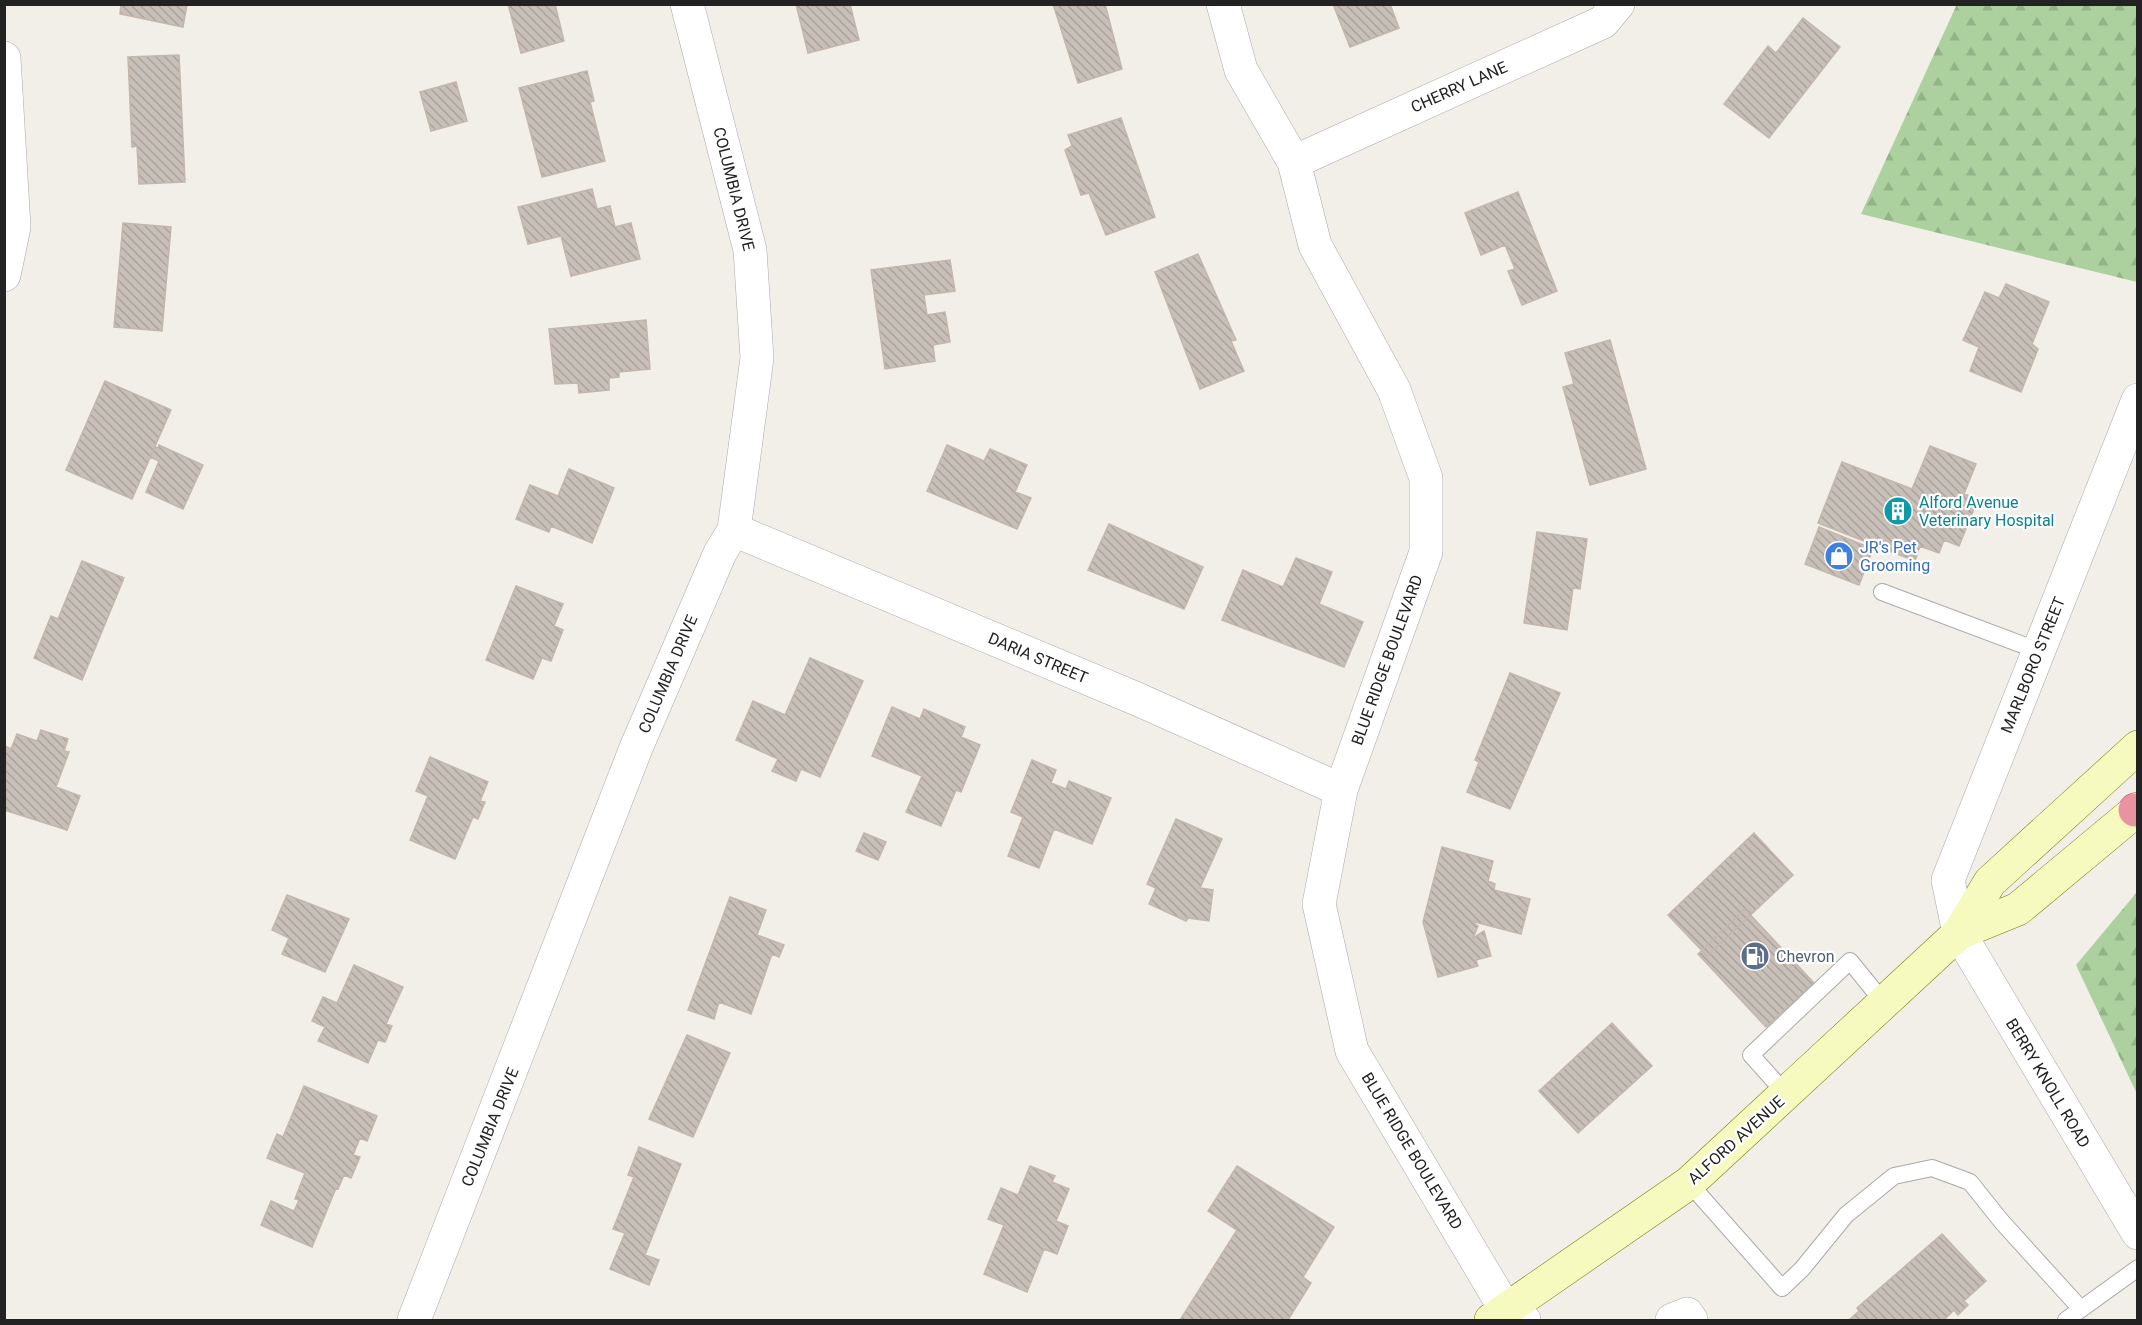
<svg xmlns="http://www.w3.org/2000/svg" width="2142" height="1325" font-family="Roboto,sans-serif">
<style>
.forest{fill:url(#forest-firs)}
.building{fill:url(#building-back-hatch);stroke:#c4b6ab;stroke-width:1.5}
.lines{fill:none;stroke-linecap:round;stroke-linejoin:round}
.lane-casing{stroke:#a9a9a9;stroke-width:18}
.street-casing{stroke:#a9a9a9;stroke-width:34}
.secondary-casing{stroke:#707d05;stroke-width:34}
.highway-casing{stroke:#dc2a67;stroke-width:34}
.lane{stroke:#fff;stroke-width:16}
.street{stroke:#fff;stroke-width:33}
.secondary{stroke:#f7fabf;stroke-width:33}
.highway{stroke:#e892a2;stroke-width:33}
.labels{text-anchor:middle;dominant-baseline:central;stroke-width:4.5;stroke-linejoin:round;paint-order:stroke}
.street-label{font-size:16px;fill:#222;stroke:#fff}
.culture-label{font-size:16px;fill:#0d838f;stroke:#fff;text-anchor:start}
.shop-label{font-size:16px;fill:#366cbe;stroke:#fff;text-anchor:start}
.service-label{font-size:16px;fill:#4e5e75;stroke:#fff;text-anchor:start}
</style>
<defs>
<pattern id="forest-firs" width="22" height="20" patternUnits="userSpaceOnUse" patternTransform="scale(1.5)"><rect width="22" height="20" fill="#add19e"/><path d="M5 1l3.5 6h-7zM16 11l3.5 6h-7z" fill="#95b388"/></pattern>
<pattern id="building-back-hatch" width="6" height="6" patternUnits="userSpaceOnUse" patternTransform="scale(1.5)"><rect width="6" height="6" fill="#c7bfb8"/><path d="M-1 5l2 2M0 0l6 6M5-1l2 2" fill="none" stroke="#aba49e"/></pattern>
</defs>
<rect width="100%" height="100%" fill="#f2efe9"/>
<!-- forest -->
<path class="forest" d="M1957,4L2137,5V282L1861,214Z
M2137,892V1094L2076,965Z"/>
<!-- building -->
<path class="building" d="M121,4H187L183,27L120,14Z
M508,4H555L564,41L521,53Z
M796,4H850L859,40L808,53Z
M1053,4H1105L1122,69L1078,83Z
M1333,4H1390L1399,28L1350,47Z
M1803,18L1840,47L1769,138L1724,104L1768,46L1776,53Z
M179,55L185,182L139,184L137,146L132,147L128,57Z
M587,71L594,101L590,102L605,161L542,177L519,88Z
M456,82L467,121L431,131L420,92Z
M1121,118L1155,217L1106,235L1089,193L1081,195L1065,150L1072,146L1068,135Z
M592,189L597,209L610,206L615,227L631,223L640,259L571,276L561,236L528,244L518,207Z
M1518,192L1557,291L1522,305L1508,271L1515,269L1505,245L1481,255L1465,213Z
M123,223L171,227L162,331L114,327Z
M1198,254L1236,340L1231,341L1244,371L1200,389L1155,272Z
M950,260L955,291L924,295L927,315L945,312L950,342L933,345L935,361L885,369L871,270Z
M2006,284L2049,302L2032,344L2038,349L2021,392L1970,371L1979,347L1963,340L1985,292L1999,298Z
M646,320L650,369L619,372V377L609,378V390L579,393L578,383L555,384L549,329Z
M1610,340L1646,469L1590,485L1563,387L1574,384L1565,353Z
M105,381L171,410L132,499L66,470Z
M159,445L203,465L183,509L146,492L159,461L150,457L155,447L158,448Z
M947,445L984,461L990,449L1027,465L1015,492L1031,498L1017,529L927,491Z
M1930,446L1976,464L1964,494L1978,499L1959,546L1944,540L1939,553L1920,546L1915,561L1818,523L1842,462L1912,489Z
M569,469L614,488L592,543L551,526L549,532L516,519L530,485L558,496Z
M1109,524L1203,567L1184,609L1088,570Z
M1819,527L1873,549L1859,585L1805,564Z
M1537,532L1587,539L1580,589L1573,588L1567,630L1524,623Z
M1296,558L1332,572L1319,604L1363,622L1344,667L1222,620L1243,570L1283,587Z
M82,561L124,578L82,680L34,658L51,616L58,619Z
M516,586L563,604L554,626L563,630L551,661L542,658L533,679L486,660Z
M810,658L863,681L820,777L801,769L796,781L772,771L778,759L736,740L753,701L785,715Z
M1510,673L1560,693L1510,809L1467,792L1479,762L1475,760Z
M892,707L920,719L924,709L965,727L961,737L980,745L961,792L956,790L941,826L906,812L922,776L872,756Z
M41,730L68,739L64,751L69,752L56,787L80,796L67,830L4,810L5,746L11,749L17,734L37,741Z
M430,757L488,782L480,801L485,802L478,819L473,817L455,859L410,840L428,796L416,791Z
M1032,760L1056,770L1051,783L1066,789L1069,781L1111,798L1092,844L1054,829L1039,868L1008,856L1023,817L1011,812Z
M1176,819L1222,839L1200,888L1213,890L1209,921L1188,918L1186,921L1149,904L1156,888L1147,884Z
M864,833L886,842L878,860L856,851Z
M1754,833L1793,875L1707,956L1668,915Z
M1442,847L1493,861L1488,881L1495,884L1494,890L1530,899L1521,934L1471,921L1478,926L1473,938L1484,931L1491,956L1476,960L1478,966L1438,977L1423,922Z
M287,895L349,919L325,972L282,954L289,938L272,930Z
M730,897L766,910L757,935L784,945L779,957L772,954L751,1014L719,1002L714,1019L688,1010Z
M1745,909L1814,983L1766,1027L1698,954Z
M354,965L403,987L386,1024L392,1026L385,1042L378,1040L368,1063L318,1041L325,1027L312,1021L323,997L337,1003Z
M1612,1023L1652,1066L1578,1133L1539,1091Z
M687,1035L730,1053L693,1137L649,1119Z
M304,1086L377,1116L367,1141L360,1138L353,1155L360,1157L351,1178L344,1175L338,1189L336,1188L312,1247L261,1225L271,1201L294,1211L299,1200L295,1199L305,1173L267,1158L277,1134L283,1137Z
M639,1147L681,1164L645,1255L659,1260L649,1285L610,1269L625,1233L613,1229L634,1177L628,1175Z
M1030,1166L1055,1176L1052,1182L1069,1189L1056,1221L1068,1226L1057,1254L1044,1249L1027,1292L984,1274L1004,1225L988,1219L1001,1188L1018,1195Z
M1237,1166L1334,1227L1303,1277L1311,1283L1288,1320H1180L1237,1230L1208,1211Z
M1942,1234L1986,1281L1964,1301L1968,1305L1958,1315L1954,1310L1944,1320H1849L1859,1311L1857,1308Z"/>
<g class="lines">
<!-- lane casing -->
<g class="lane-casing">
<path id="lane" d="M1882,592L2039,651
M1787,1095L1751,1055L1850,961L1884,1003
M1689,1183L1782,1288L1802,1269L1846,1215L1894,1176L1932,1168L1970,1182L2002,1222L2081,1309
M2066,1320L2138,1268"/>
</g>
<!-- street casing -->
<g class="street-casing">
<path id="street" d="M1223,4L1241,70L1294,162L1315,245L1394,390L1426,478V552L1341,790L1319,904L1352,1051L1506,1310L1524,1320
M4,58L14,227L4,275
M1294,162L1603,22L1618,4
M2138,400L1948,880L1959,933L2138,1233
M734,530L1137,699L1341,790
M414,1320L636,748L720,553L734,530L757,358L750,250L687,4
M1672,1320L1687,1314L1691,1320"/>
</g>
<!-- secondary casing -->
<g class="secondary-casing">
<path id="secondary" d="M1959,933L2018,909L2138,809
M1491,1320L1689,1183L1959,933L1990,882L2138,747"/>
</g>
<!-- highway casing -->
<g class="highway-casing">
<path id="highway" d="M2135,810H2138"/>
</g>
<!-- lane -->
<use href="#lane" class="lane"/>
<!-- street -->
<use href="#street" class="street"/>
<!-- secondary -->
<use href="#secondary" class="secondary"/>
<!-- highway -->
<use href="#highway" class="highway"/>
</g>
<!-- icons -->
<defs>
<g id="building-disc" transform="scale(1.5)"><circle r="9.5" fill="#0f9aa8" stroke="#fff"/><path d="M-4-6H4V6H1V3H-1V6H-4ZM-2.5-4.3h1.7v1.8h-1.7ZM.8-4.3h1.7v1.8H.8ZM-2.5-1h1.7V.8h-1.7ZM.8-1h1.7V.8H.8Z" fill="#fff"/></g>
<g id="shop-disc" transform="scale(1.5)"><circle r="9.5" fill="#3f7fe0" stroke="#fff"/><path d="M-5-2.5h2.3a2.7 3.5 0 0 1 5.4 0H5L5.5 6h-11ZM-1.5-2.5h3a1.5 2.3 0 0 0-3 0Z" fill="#fff"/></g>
<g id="fuel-disc" transform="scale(1.5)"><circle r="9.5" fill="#5c6f8a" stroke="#fff"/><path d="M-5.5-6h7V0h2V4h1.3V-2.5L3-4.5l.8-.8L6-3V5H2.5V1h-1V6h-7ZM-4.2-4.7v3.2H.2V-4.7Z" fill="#fff"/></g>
</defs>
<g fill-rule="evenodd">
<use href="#building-disc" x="1898" y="511"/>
<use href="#shop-disc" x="1839" y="556"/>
<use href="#fuel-disc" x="1755" y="956"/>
</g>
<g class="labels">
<!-- street labels -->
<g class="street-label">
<text transform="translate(1459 87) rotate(-24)">CHERRY LANE</text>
<text transform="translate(734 189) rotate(76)">COLUMBIA DRIVE</text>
<text transform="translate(1038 658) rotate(23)">DARIA STREET</text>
<text transform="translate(1387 660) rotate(-70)">BLUE RIDGE BOULEVARD</text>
<text transform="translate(2033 665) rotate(-68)">MARLBORO STREET</text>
<text transform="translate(668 674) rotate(-67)">COLUMBIA DRIVE</text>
<text transform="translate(2048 1083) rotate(59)">BERRY KNOLL ROAD</text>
<text transform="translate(490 1127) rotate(-68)">COLUMBIA DRIVE</text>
<text transform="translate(1736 1140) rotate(-42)">ALFORD AVENUE</text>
<text transform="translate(1412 1151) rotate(59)">BLUE RIDGE BOULEVARD</text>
</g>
<!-- culture labels -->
<g class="culture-label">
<text x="1919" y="502">Alford Avenue<tspan x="1919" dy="18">Veterinary Hospital</tspan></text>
</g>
<!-- shop labels -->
<g class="shop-label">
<text x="1860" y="547">JR's Pet<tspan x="1860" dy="18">Grooming</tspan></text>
</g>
<!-- service labels -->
<g class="service-label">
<text x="1776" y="956">Chevron</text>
</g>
</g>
<!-- border -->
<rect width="2142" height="1325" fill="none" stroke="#222222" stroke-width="12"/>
</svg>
